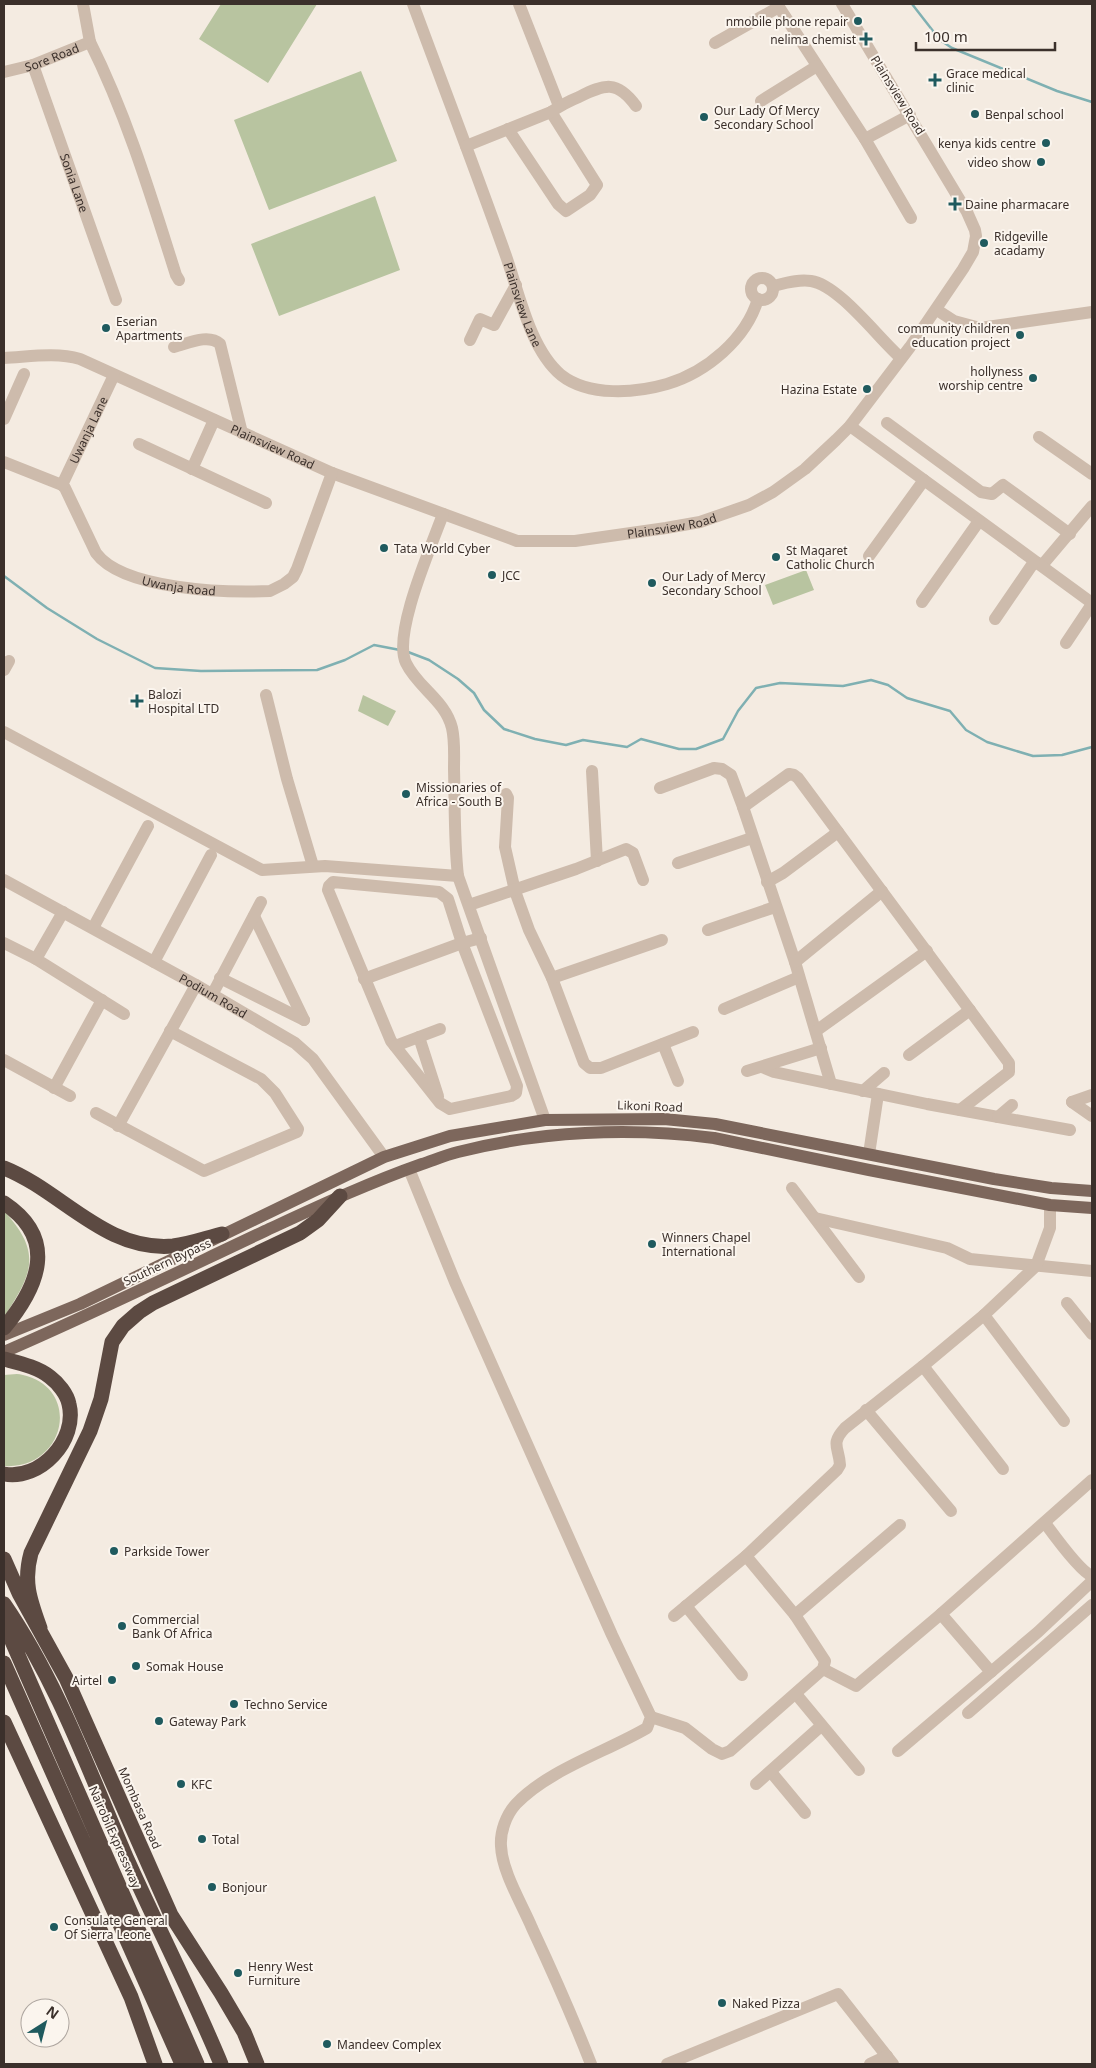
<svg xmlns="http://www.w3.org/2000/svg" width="1096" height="2068" font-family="'Noto Sans',sans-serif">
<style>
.green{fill:#b8c4a0}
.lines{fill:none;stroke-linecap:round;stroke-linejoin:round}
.stream{stroke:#7fb0b2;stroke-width:2.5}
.minor{stroke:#cdbbac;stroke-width:12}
.major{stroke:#7d675c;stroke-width:12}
.highway{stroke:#5c4a42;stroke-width:15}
.poi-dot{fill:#1f5a5e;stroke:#fbf5ee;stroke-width:2}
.labels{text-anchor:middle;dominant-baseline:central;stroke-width:4;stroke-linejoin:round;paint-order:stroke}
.poi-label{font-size:12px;fill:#3b302b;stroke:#fbf5ee;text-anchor:start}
.street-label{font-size:12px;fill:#3b302b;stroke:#fbf5ee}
</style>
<rect width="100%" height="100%" fill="#f4ebe1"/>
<!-- green -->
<path class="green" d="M221,4H317L268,83L199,39Z
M361,71L397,161L269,210L234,120Z
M375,196L400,270L279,316L251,244Z
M806,570L814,590L773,605L765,585Z
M363,695L396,711L388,726L358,711Z
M4,1211C43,1253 32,1274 4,1317Z
M4,1375C10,1375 17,1373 23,1375C83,1389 65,1470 4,1466Z"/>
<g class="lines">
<!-- stream -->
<path class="stream" d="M912,4L940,40L952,48L1057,91L1092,102
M4,576L47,608L97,639L155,668L201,671L317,670L345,660L374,645L400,650
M408,652L429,660L458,679L474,693L484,710L504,729L535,739L566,745L583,740L627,747L641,739L679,749H696L723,739L738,711L756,688L780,683L843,686L871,680L888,685L907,698L950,711L966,730L987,742L1033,756L1062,755L1092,747"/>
<!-- minor -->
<g class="minor">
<path id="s1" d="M413,4C444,88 476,171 506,256C519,293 530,349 561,375C589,397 636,393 667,384C707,372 746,339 758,299"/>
<path d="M519,4L559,106"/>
<path d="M777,4L865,139L911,218"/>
<path d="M90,42C127,116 151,196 176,275L179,280"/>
<path d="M715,43L779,7"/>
<path id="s2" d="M33,65L116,300"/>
<path id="s3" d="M4,72L33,65L90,42L83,4"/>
<path d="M761,101L817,66"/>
<path d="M508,129L558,204L566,211L590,195L597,185L551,112"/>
<path d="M865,139L910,115"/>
<path d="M466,146L551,112C560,106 569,101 579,97C605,84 617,80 636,106"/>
<circle cx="762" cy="289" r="11"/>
<path d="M773,286C786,283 798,279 811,281C839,285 879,339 901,358"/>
<path d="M937,310L954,321L980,328L1092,312"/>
<path d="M470,340L480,319L494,325L516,285"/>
<path d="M174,347C187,344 208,333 220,344L242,433"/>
<path id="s4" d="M4,358C28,357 56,352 80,359L332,473L517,541H575L666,528L700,522L749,505L773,492L805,469L836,440L850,426L910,347L963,269L973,252L976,236L975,230L967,212L842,4"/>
<path d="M4,419L24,374"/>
<path d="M887,423L981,492L992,494L1003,485L1070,534"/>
<path d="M850,426L1039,564L1044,563L1092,506"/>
<path d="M1039,437L1092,474"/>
<path d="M139,444L266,503"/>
<path id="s5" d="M4,462L62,485L65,488L96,553C123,590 227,593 270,591L284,584L293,577L297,569L332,473"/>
<path d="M192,469L214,420"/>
<path id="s6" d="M62,485L114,375"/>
<path d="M443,514C432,545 392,634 406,663C418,688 445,700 452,728C455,741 454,756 454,769C455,805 454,841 458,876L545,1120"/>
<path d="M869,556L924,480"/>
<path d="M1040,565L1092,603"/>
<path d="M922,602L979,521"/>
<path d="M995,619L1034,562"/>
<path d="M1066,643L1092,604"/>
<path d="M4,670L9,661"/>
<path d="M266,695L287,779L313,866"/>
<path d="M4,732L262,870L325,866L458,876"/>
<path d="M592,771L597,861"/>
<path d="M660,788L714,768L722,769L731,775L743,807L795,962L831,1084"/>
<path d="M506,794L508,798L505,847L515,891L529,930L552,978L584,1063L590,1068H601L693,1032"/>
<path d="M743,807L789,774L794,775L798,778L1009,1063V1072L960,1110"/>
<path d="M678,863L752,838"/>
<path id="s7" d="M4,880L196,985L295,1043L313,1059L384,1157"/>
<path d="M333,882L439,892L448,899L462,943L517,1086L516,1093L511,1096L450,1109L440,1103L391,1041L328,890L329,886Z"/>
<path d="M767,882L783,873L838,832"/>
<path d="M469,905L576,869L626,849L633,853L643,880"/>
<path d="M63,912L36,959L124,1014"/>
<path d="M254,916L304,1020"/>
<path d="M93,928L148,826"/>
<path d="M708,930L775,907"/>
<path d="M4,943L36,959"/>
<path d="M154,962L211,855"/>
<path d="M795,962L882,891"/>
<path d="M220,978L304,1020"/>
<path d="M552,978L662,940"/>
<path d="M364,979L462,943L481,938"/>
<path d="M212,995L261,902"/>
<path d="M724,1009L799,977"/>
<path d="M816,1031L927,951"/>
<path d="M419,1037L438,1096"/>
<path d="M663,1044L678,1081"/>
<path d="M395,1046L440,1029"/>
<path d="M909,1055L970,1010"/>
<path d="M4,1060L70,1096"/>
<path d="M762,1067L774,1072L927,1104L1070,1130"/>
<path d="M747,1071L821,1048"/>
<path d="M54,1088L102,1000"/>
<path d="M863,1091L884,1073"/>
<path d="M1072,1102L1092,1116"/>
<path d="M1072,1102L1092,1095"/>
<path d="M96,1113L204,1171L297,1132L298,1129L275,1093L261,1079L170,1031"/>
<path d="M998,1117L1012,1105"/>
<path d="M118,1126L196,985"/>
<path d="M869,1154L878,1094"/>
<path d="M409,1169L455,1282L612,1635L651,1717L647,1728C606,1752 548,1770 516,1804C506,1815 500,1832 501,1846C502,1872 522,1904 532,1928C553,1973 573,2018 591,2064"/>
<path d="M792,1188L859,1277"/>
<path d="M815,1218L947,1248L970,1259L1092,1271"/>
<path d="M1067,1303L1092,1334"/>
<path d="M984,1315L1064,1421"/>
<path d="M923,1366L1003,1469"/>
<path d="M866,1410L951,1511"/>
<path d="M1045,1523C1053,1534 1081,1572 1092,1576"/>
<path d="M686,1606L742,1675"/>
<path d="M941,1614L991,1672"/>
<path d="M795,1615L900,1525"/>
<path d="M674,1616L746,1556L837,1470L840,1465C839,1447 830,1444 845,1428L923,1366L984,1315L1036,1266L1050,1228V1205"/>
<path d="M823,1669L856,1686L941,1614L1092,1480"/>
<path d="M796,1694L859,1770"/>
<path d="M968,1713L1092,1605"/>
<path d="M651,1717L685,1728L712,1749L722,1754L730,1751L823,1669L825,1661L795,1615L746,1556"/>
<path d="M898,1751L1038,1632L1090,1583"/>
<path d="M771,1772L805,1813"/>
<path d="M756,1784L821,1726"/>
<path d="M667,2064L838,1994L893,2064"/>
<path d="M870,2064L887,2056"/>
</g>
<!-- major -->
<path class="major" d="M4,1335L80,1304L384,1157L450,1136L545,1120L664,1119L715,1124L994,1179L1051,1188L1092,1191
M4,1352C92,1314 178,1272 265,1231C317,1207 368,1183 422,1164C434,1160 446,1155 458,1152C540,1131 630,1127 714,1138L869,1170L1050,1205L1092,1208"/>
<!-- highway -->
<path class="highway" d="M4,1168C62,1191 105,1252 173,1246C190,1244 206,1238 222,1234
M4,1203C58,1239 39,1286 4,1328
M4,1359C19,1363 38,1367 50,1377C58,1383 67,1394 69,1404C78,1440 40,1481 4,1474
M4,1559L19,1593L66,1678L171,1915L221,1993L244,2032L257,2064
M4,1604C57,1681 89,1771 126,1857C157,1926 192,1994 221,2064
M4,1623L197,2064
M40,1628C30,1600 23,1582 31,1553L90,1431L101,1399L112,1342L123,1326L139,1312L153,1303L300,1233L318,1220L340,1196
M4,1663L182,2064
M4,1722L131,1997L155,2064"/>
</g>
<!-- markers -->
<g class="poi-dot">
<circle cx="858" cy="21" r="5"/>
<path d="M863.5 31.5h5v5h5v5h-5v5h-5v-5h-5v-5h5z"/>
<path d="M932.5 72.5h5v5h5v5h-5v5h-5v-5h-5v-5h5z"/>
<circle cx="975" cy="114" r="5"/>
<circle cx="704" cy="117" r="5"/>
<circle cx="1046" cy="143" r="5"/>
<circle cx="1041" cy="162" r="5"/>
<path d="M952.5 196.5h5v5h5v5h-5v5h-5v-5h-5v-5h5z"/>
<circle cx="984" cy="243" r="5"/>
<circle cx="106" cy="328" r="5"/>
<circle cx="1020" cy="335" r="5"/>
<circle cx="1033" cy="378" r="5"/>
<circle cx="867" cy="389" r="5"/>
<circle cx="384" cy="548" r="5"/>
<circle cx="776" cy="557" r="5"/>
<circle cx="492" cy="575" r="5"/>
<circle cx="652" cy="583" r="5"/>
<path d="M134.5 693.5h5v5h5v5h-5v5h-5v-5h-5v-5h5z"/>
<circle cx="406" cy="794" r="5"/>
<circle cx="652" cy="1244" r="5"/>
<circle cx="114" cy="1551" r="5"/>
<circle cx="122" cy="1626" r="5"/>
<circle cx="136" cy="1666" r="5"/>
<circle cx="112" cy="1680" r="5"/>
<circle cx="234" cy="1704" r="5"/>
<circle cx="159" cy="1721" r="5"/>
<circle cx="181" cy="1784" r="5"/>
<circle cx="202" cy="1839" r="5"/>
<circle cx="212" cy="1887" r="5"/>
<circle cx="54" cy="1927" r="5"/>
<circle cx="238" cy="1973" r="5"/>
<circle cx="722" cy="2003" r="5"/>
<circle cx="327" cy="2044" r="5"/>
</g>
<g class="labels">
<!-- poi labels -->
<g class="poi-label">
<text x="848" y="21" text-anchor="end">nmobile phone repair</text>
<text x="856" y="39" text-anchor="end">nelima chemist</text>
<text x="946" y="73">Grace medical<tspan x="946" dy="14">clinic</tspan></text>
<text x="714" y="110">Our Lady Of Mercy<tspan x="714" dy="14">Secondary School</tspan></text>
<text x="985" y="114">Benpal school</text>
<text x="1036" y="143" text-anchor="end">kenya kids centre</text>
<text x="1031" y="162" text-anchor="end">video show</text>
<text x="965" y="204">Daine pharmacare</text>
<text x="994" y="236">Ridgeville<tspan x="994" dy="14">acadamy</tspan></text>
<text x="116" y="321">Eserian<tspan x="116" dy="14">Apartments</tspan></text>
<text x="1010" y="328" text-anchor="end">community children<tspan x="1010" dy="14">education project</tspan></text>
<text x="1023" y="371" text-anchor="end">hollyness<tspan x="1023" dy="14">worship centre</tspan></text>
<text x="857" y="389" text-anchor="end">Hazina Estate</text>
<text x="394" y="548">Tata World Cyber</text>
<text x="786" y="550">St Magaret<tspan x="786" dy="14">Catholic Church</tspan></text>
<text x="502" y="575">JCC</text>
<text x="662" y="576">Our Lady of Mercy<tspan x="662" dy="14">Secondary School</tspan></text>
<text x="148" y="694">Balozi<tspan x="148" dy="14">Hospital LTD</tspan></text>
<text x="416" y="787">Missionaries of<tspan x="416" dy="14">Africa - South B</tspan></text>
<text x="662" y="1237">Winners Chapel<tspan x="662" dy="14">International</tspan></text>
<text x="124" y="1551">Parkside Tower</text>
<text x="132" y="1619">Commercial<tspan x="132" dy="14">Bank Of Africa</tspan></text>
<text x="146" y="1666">Somak House</text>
<text x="102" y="1680" text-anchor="end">Airtel</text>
<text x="244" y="1704">Techno Service</text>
<text x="169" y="1721">Gateway Park</text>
<text x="191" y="1784">KFC</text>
<text x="212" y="1839">Total</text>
<text x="222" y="1887">Bonjour</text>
<text x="64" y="1920">Consulate General<tspan x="64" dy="14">Of Sierra Leone</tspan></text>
<text x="248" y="1966">Henry West<tspan x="248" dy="14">Furniture</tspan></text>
<text x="732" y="2003">Naked Pizza</text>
<text x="337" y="2044">Mandeev Complex</text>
</g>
<!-- street labels -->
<g class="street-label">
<text stroke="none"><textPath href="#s3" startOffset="50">Sore Road</textPath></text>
<text transform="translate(898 95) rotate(58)">Plainsview Road</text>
<text stroke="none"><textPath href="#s2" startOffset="125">Sonia Lane</textPath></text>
<text stroke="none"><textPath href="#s1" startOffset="320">Plainsview Lane</textPath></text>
<text stroke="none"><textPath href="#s6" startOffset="61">Uwanja Lane</textPath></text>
<text stroke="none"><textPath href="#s4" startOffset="288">Plainsview Road</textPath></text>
<text stroke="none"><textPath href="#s4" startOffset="706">Plainsview Road</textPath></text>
<text stroke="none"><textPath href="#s5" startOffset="230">Uwanja Road</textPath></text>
<text stroke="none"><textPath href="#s7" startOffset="239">Podium Road</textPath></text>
<text transform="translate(650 1106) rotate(2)">Likoni Road</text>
<text transform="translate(167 1262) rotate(-25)">Southern Bypass</text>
<text transform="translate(140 1808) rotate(66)">Mombasa Road</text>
<text transform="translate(115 1837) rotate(66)">Nairobi Expressway</text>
</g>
</g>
<!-- border -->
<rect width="1096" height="2068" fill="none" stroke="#3b302b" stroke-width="10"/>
<!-- north arrow -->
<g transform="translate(45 2023) rotate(36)"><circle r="24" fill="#fbf5ee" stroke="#aea6a0"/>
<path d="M0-4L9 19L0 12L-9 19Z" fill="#1f5a5e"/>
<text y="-8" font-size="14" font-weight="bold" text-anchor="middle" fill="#3b302b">N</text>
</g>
<!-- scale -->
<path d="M916 42v8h139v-8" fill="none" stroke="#3b302b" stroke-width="2.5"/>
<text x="924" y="42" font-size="15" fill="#3b302b" stroke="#fbf5ee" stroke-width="4" paint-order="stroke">100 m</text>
</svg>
